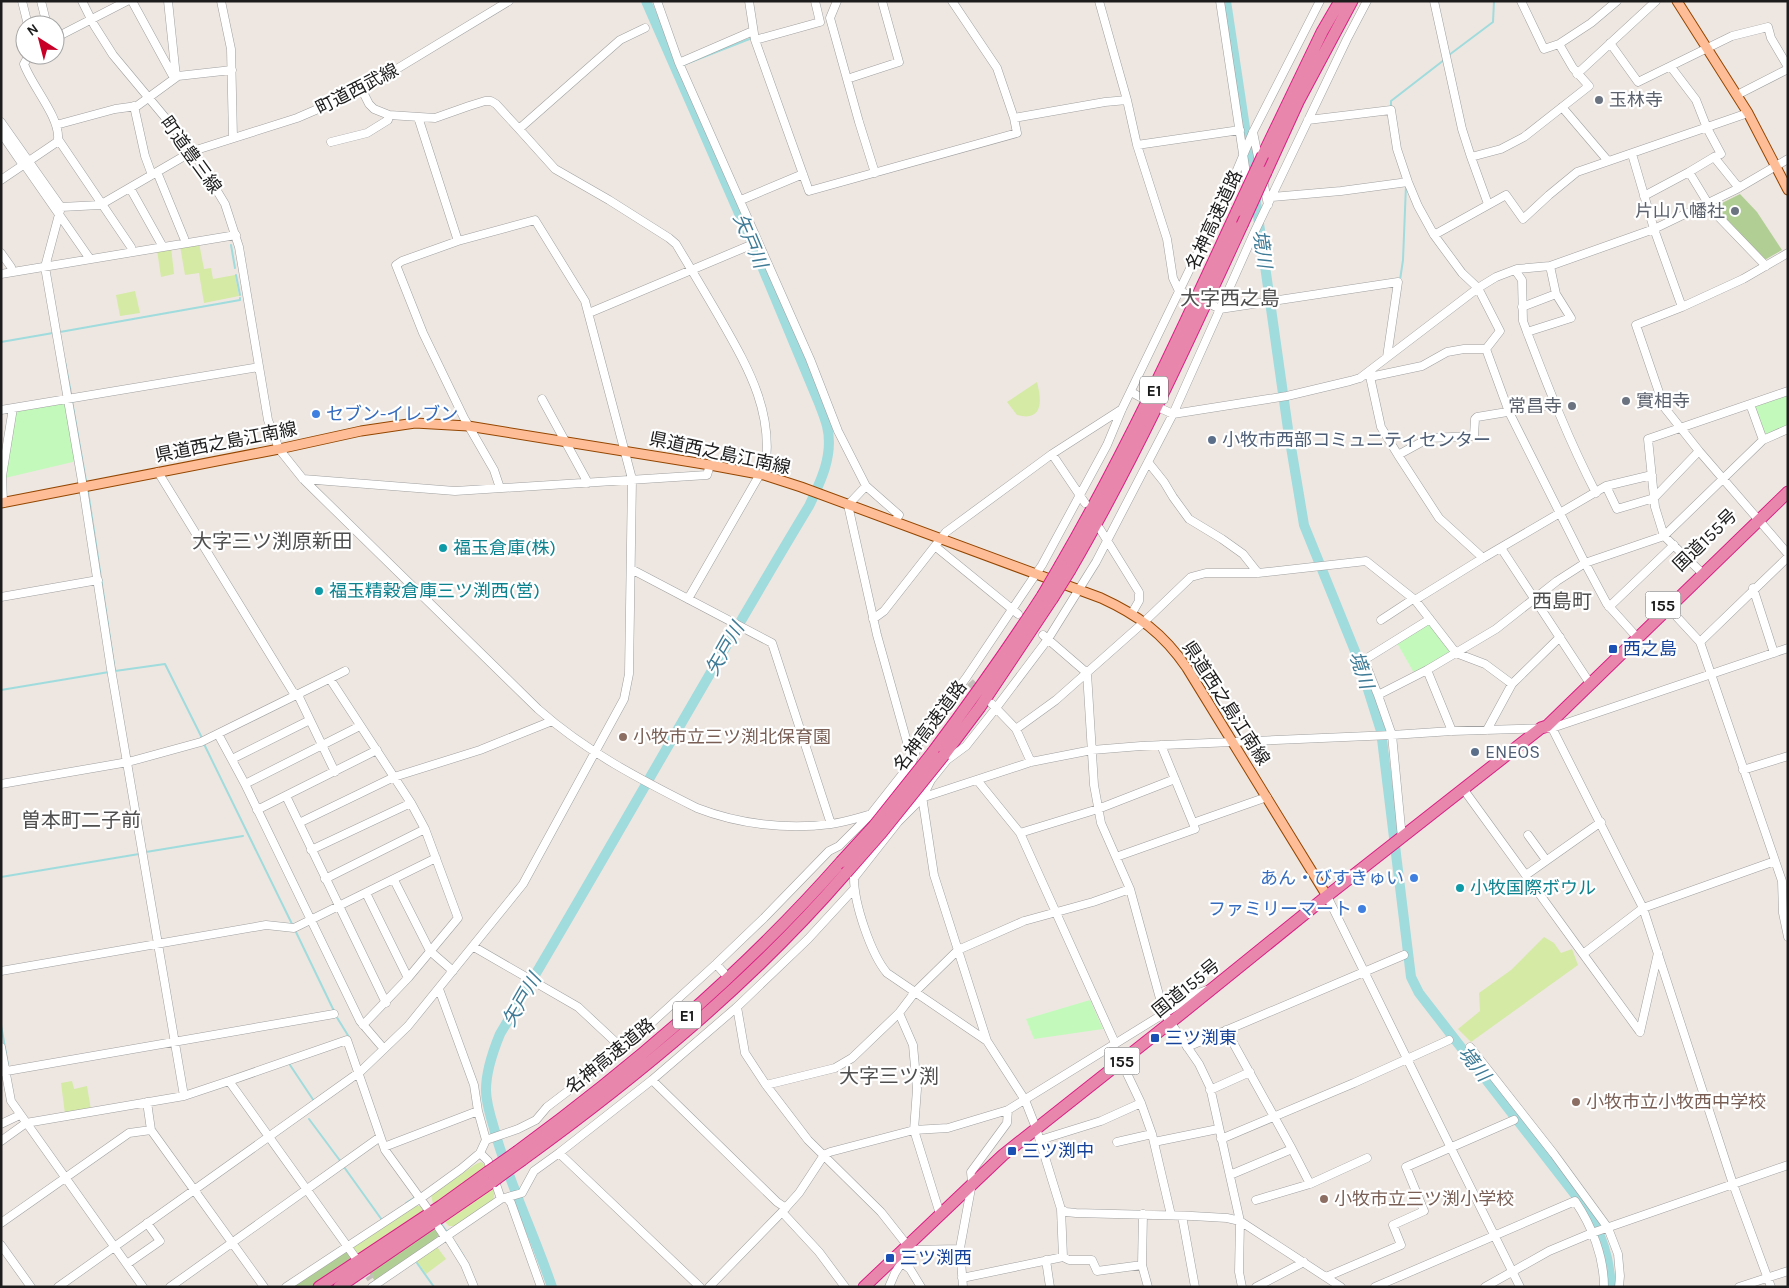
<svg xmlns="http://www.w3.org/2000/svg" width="1789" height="1288" font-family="Karla,'Noto Sans JP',sans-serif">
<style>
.grass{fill:#d5eaa5}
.forest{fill:#b1ce95}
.park{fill:#c3fabc}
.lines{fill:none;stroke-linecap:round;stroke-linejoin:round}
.stream{stroke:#a0dbdd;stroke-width:2}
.river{stroke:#a0dbdd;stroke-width:10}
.minor-tunnel{stroke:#c4beba;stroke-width:8;stroke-dasharray:8 4;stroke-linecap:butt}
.minor-casing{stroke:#a0a0a0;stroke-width:9}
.major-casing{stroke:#944600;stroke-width:11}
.highway-casing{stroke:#db1f85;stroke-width:13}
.minor{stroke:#fff;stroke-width:8}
.major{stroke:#febd97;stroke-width:9}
.highway{stroke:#e886ac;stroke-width:11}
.highway-bridge-casing{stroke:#db1f85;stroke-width:13;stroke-linecap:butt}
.highway-bridge{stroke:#e886ac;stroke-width:11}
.worship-dot{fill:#6b7280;stroke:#fff;stroke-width:2}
.shop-dot{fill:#3f7fe0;stroke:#fff;stroke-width:2}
.service-dot{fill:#5c6f8a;stroke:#fff;stroke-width:2}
.culture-dot{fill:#0f9aa8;stroke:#fff;stroke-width:2}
.transit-dot{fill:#1a4fb4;stroke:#fff;stroke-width:2}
.education-dot{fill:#8d6e63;stroke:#fff;stroke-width:2}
.labels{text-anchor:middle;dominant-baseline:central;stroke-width:4.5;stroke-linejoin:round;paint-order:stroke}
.shield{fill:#fff;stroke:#606060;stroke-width:1}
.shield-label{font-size:16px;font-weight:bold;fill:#1c1c1c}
.street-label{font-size:18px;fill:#1c1c1c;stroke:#fff}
.worship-label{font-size:18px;fill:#5b616d;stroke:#fff;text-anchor:start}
.shop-label{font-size:18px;fill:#366cbe;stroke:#fff;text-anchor:end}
.service-label{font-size:18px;fill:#4e5e75;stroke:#fff;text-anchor:start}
.culture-label{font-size:18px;fill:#0d838f;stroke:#fff;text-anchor:start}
.transit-label{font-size:18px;fill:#164399;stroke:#fff;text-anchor:start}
.education-label{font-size:18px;fill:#785e54;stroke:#fff;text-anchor:start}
.water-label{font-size:19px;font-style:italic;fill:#3f7b96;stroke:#fff}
.quarter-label{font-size:20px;fill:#4f4f4f;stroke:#fff}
</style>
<rect width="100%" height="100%" fill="#eee7e1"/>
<!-- grass -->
<path class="grass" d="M199,243L204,269L211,268L213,279L235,275L239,296L204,303L199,273L185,275L180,246Z
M171,247L174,274L161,277L157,250Z
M135,291L140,313L120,316L116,295Z
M1037,382C1042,401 1043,422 1017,415L1007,402Z
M1544,937L1554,943L1561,953L1572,949L1578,965L1471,1042L1458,1029L1480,1011L1479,993L1511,970Z
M72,1081L74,1089L87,1086L91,1110L65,1114L61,1083Z
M481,1162L484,1164L486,1167L433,1204L431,1195L476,1164Z
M494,1188L495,1192L493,1200L456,1226H449L445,1222Z
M415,1206H420L424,1210L357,1256L352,1248Z
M437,1247L446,1259L426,1274L416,1261Z"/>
<!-- forest -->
<path class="forest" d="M1740,194L1757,212L1782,250L1763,261L1712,208Z
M437,1227L439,1235L433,1242L375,1281L369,1273Z
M347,1251L354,1258L311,1287H293Z"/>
<!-- park -->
<path class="park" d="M1788,394V426L1764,437L1753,406Z
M65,402L77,461L5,478L16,410Z
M1430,622L1452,652L1414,673L1397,643Z
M1090,1000L1103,1029L1034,1039L1026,1019Z"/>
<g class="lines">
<!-- stream -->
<path class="stream" d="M1449,55L1493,22L1494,1
M683,65L752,38
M1391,107V101L1444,60
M231,245L235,268
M236,275L240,295
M1400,280L1403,260L1406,185
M60,332L240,300V298
M1,342L53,333
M65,362L71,393
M72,401L86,481
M88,491L115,671L165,664L202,738
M1,690L109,672
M204,744L292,924
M146,852L243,836
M1,877L139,854
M295,930L334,1011
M336,1016L349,1037
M1,1025L8,1065
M288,1062L314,1101
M309,1119L341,1162
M344,1167L382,1220
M406,1203L417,1196
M442,1225L447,1232
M456,1244L464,1257
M417,1263L434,1287"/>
<!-- river -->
<path class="river" d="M1226,1L1253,181
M1255,195L1288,429L1304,525L1359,661L1381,731L1411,977L1419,993L1587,1210C1602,1236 1609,1256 1611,1287
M552,1287C535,1237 512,1189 497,1139C493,1123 486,1106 486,1090C486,1071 493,1051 500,1034C605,859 704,680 809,506C821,481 834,454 827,426C825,418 822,411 819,403L756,252L646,1"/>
<!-- minor-tunnel -->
<path class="minor-tunnel" d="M970,682L981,693
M362,1266L371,1279"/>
<!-- minor casing -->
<g class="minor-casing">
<path id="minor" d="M22,1L28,25
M41,1L47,25
M82,1L94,25L113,55L193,151L225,204L239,247L268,420L279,449L303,479L538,709C585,751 641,780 697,808C738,824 787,830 831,824C850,821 869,815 887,809
M132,1L174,78
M168,1L176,77
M221,1L231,49L233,138
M657,1L679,63L810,359L838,431L866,486L899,515L895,521
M749,1L755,40L809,191L1017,133L1014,118L997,68L952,1
M837,1L830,18L859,122L875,173
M1099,1L1127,100L1137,145L1167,239L1173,278L1179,291L1187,294
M1220,1L1248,187
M1434,1L1462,129L1471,157L1488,204
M55,38L127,1
M755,40L820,22L815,1
M1610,43L1638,82L1732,36L1768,27L1771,38L1788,67
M1559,44L1591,23L1617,1
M679,63L753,31
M1671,67L1696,100L1707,128L1721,154L1714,157L1739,188
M1577,74L1656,1
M847,79L899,62L882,1
M362,90L369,104L374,109L389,115L435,118L469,106L485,101H491L496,104L519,129L620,40L645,28
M1737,95L1788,69
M134,106L145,156L152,175
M1562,107L1608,161
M418,117L458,241
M1014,118L1105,102L1127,100
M1308,120L1391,110L1397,149L1408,182L1418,206L1434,235L1462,273L1478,288L1500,331L1486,349L1509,412L1585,563L1607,604L1634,634
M1,122L61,207
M56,125L115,109L137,106L178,76L232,70
M519,129L555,169L609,200L669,238L676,244C691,269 706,294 721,320C749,369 776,416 764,475
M1253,132L1259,162
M1,133L23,165
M58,139L131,247
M331,142L367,133L388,120L389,115
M1137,145L1240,130
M1632,154L1654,229L1682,307
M1471,157L1501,149L1524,137L1589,86L1573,68L1559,44L1544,49L1521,1
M1714,157L1689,172L1712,210L1766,266
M24,164L90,259
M157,172L184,238
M1,180L57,142L58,139C60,117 31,85 24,64L29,55
M1263,180L1268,205
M130,188L163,247
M1644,196L1689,172
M1272,197L1341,191L1408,182
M741,200L803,174
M1434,235L1506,195L1523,219L1549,195L1577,172L1748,113
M1,253L11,267L12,272
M1788,253L1743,279L1682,307L1636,325L1664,407L1699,451L1788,554
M1515,270L1522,280L1523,321L1527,332L1571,318L1556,294L1550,266
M1,274L236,235
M1214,306L1220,309L1398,282L1387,357
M1522,307L1556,294
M589,313L758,242
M1527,332C1548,387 1569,441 1596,493
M1369,372L1381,427L1398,455L1439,518L1483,558
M1370,377L1422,366L1447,352L1464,349H1486
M1131,392L1142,398
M542,399L588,483
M1750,404L1763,440
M1162,409L1173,414L1287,396L1350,381L1360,378L1478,288L1496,277L1517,269L1550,266L1654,229L1735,190L1788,159
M1,410L259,367
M1052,454L1085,503
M1398,455L1429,438L1474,436L1475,419L1477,417L1555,404
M1148,462L1164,482L1173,497L1189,519L1222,539L1243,554L1258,573
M158,472L293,692L298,695L335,772
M303,479L455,491L707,475L710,465
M866,486L848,505L877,635L912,760
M1606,486L1617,509L1654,498L1699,451
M3,503L2,476L13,408
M1100,529L1139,592V601L1132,613
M936,547L1018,614
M1501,548L1587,679
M631,569L772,643L831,824
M1699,570L1664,536L1655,507L1648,439L1788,391
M1753,588L1774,653
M1,597L98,580
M688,599L760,474
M1415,600L1483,558L1606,486L1652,475
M1664,603L1700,642L1782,881L1783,913L1788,937
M1609,607L1674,545
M873,619L884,611L946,532L1052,454L1122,409
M1381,620L1413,599
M1043,635L1087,673L1094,785L1101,823L1130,889L1164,1013L1199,1064L1210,1087L1240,1221L1239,1272L1242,1287
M1700,642L1788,557
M1427,670L1452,731
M330,679L411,803L425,829L458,918L408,978L363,1025
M1378,695L1364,660L1430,619
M992,704L1016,729L1031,762
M1552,728L1643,908L1733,1184L1771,1287
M1016,729L1056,700L1144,622L1191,577L1206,573H1258L1366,561L1415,600L1456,653L1485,664L1512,684
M1487,730L1512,684L1560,637
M218,734L245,784L360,1021L384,1049
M1161,745L1193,823
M232,759L310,720
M1743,770L1788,756
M977,780L1020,833L1115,1043
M1,784L128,762L201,742L345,671
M245,784L360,726
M1464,790L1583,954
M286,796L386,1003
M922,796L934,875L987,1041L1025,1100L1036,1128L1061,1209L1063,1257
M906,803L1031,762L1092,750L1141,746L1392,735L1452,731L1552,728L1788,648
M257,810L377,750
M299,823L394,777L480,750L552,721
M1020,833L1098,809L1175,779
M1528,835L1546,860
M1402,838L1392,735L1378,695L1427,670L1496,629L1557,581L1585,563L1664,536L1763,440L1788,429
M311,850L411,803
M1116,857L1195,829L1193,823L1267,797
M1526,875L1601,822
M325,879L425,829
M394,880L430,951L453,971
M366,893L408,978
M1327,896C1391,1026 1455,1157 1520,1287
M474,947L578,1007L623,1049
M716,964L724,973
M1,971L266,925L294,928L436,858
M737,1007L745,1053L766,1085L808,1140L881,1212L907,1245L909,1251L895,1273L889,1287
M899,1013L913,1045L917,1089L914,1130L940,1214
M1226,1030L1292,1149L1230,1175
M1640,1032L1583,954L1643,908L1775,861
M1640,1032L1658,953
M987,1041L887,973C871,954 854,904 854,878L898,822L922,798L931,780L947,760L966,746L996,708L1048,639L1096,562L1173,414L1254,233L1347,39L1367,1
M1,1047L11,1101L143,1287
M1187,1047L1404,955
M1470,1047L1554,1154L1608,1228L1618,1254L1620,1276L1619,1287
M1121,1061L1141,1103L1152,1134L1171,1215
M1,1072L334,1014
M652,1080L777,1202L786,1208
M229,1081L347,1040L385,1150L427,1208
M766,1085L835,1068L852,1058L899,1013L915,992L958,950L1024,921L1093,902L1130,889
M1210,1090L1250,1072
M184,1096L111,669L83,487L45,267L61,207L100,205L193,151L297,118L362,90L509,1
M147,1102L151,1130
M1,1124L20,1115
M1221,1139L1354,1083L1449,1040
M486,1140L518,1129L536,1120L547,1107L623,1049L716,964L764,918L829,851L839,846L871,814L912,762L921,737L966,678L1042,565L1107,445L1122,409L1232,182L1253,132L1320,1
M1040,1140L1101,1121L1141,1103
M1,1141L26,1123L184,1096L229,1081L355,1257
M1117,1142L1152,1134
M1154,1142L1218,1129
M384,1147L478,1111
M480,1153L488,1161L501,1199
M559,1153L700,1287
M1310,1184L1367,1158
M507,1198L511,1203L541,1287
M1256,1200L1310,1184L1292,1149
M1061,1209L1066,1212L1076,1213L1192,1216L1227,1218L1240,1221L1341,1287
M782,1212L819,1252L845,1287
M1143,1214L1142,1265L1148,1287
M1182,1216L1195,1287
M1,1223L129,1133L151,1130L264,1287
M439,1228L445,1237
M447,1236L465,1265L474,1287
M1,1245L31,1287
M909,1250L960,1249
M1046,1260L1050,1287
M901,1262L910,1269L921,1287
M127,1264L160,1241L147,1223
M1326,1277L1401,1245L1393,1225L1424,1211L1406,1167L1514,1120
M962,1278L1063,1257L1069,1260H1092L1097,1271L1142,1265
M58,1287L361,1071L408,1026L523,884L624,699L629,674L632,479L585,301L535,220L458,241L402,261L396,265L423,333L464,418L494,470L500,488
M170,1287L380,1137
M286,1287L421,1198L461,1169L480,1153L486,1140L478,1111L474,1085L439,989
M372,1287L501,1199L522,1193L534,1171L559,1153L652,1080L737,1007L808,939L854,889
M709,1287L782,1212L799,1193L824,1155L830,1152L914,1130L948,1128L1008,1110L1194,995L1207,990
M963,1287L960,1248L972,1183L971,1172L1007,1123L1008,1110
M1256,1287L1304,1262
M1375,1287L1575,1201C1592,1226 1604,1257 1604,1287
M1485,1287L1549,1251L1592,1233L1788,1165
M1739,1287L1788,1271"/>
</g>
<!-- major casing -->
<g class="major-casing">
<path id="major" d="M1677,1L1748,113L1788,190
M1,503L279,449L361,431L415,423L468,426L710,465L764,475L801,487L1101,598C1138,615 1163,633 1187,668L1327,896"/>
</g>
<!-- highway casing -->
<g class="highway-casing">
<path id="highway" d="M1263,155L1322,32L1340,1
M1266,172L1298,102L1352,1
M1061,564C1127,450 1182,330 1237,211
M1070,570C1135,458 1188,342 1242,225
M933,752C971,701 1008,649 1043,595
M944,755L980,707L1052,599
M518,1151C635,1065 745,971 841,862
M522,1160C638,1076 752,982 846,873
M319,1287L441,1206L488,1172
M339,1287L492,1182
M864,1287L1003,1155L1171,1022L1327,896L1541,728L1547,726L1788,492"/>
</g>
<!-- minor -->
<use href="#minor" class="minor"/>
<!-- major -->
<use href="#major" class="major"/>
<!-- highway -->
<use href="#highway" class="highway"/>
<!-- highway-bridge casing -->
<g class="highway-bridge-casing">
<path id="highway-bridge" d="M1237,211L1263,155
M1242,225L1266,172
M1043,595L1061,564
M1052,599L1070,570
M841,862L874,826L933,752
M846,873L882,832L944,755
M488,1172L518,1151
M492,1182L522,1160"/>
</g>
<!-- highway-bridge -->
<use href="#highway-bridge" class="highway-bridge"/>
</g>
<!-- markers -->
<g class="worship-dot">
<circle cx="1599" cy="100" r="5"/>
<circle cx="1735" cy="211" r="5"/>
<circle cx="1626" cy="401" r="5"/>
<circle cx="1572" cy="406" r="5"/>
</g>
<g class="shop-dot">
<circle cx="316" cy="414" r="5"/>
<circle cx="1414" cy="878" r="5"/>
<circle cx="1362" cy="909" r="5"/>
</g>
<g class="service-dot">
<circle cx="1212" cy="440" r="5"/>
<circle cx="1475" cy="752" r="5"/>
</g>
<g class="culture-dot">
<circle cx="443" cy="548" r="5"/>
<circle cx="319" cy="591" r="5"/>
<circle cx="1460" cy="888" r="5"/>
</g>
<g class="transit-dot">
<rect x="1608" y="644" width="10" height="10" rx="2.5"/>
<rect x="1150" y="1033" width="10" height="10" rx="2.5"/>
<rect x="1007" y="1146" width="10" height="10" rx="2.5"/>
<rect x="885" y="1253" width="10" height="10" rx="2.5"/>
</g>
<g class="education-dot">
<circle cx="623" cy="737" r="5"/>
<circle cx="1576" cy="1102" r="5"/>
<circle cx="1324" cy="1199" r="5"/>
</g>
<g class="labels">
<!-- shield labels -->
<g class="shield">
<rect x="1140" y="376.5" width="28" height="27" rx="4"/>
<rect x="1645.5" y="591.5" width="35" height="27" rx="4"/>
<rect x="673" y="1001.5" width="28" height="27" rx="4"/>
<rect x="1104.5" y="1047.5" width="35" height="27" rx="4"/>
</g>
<g class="shield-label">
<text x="1154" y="390">E1</text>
<text x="1663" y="605">155</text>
<text x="687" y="1015">E1</text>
<text x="1122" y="1061">155</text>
</g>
<!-- street labels -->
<g class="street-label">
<text transform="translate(357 89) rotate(-27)">町道西武線</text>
<text transform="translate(191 155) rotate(54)">町道豊三線</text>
<text transform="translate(1214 220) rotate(-65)">名神高速道路</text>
<text transform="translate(226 442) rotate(-11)">県道西之島江南線</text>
<text transform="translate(720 453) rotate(12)">県道西之島江南線</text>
<text transform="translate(1705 540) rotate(-44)">国道155号</text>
<text transform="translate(1226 703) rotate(57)">県道西之島江南線</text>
<text transform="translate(930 726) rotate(-53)">名神高速道路</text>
<text transform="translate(1186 988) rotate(-39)">国道155号</text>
<text transform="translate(610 1056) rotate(-39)">名神高速道路</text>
</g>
<!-- worship labels -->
<g class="worship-label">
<text x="1609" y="100">玉林寺</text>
<text x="1725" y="211" text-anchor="end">片山八幡社</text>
<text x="1636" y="401">實相寺</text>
<text x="1562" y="406" text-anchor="end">常昌寺</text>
</g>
<!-- shop labels -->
<g class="shop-label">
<text x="326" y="414" text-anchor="start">セブン-イレブン</text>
<text x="1404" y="878">あん・びすきゅい</text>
<text x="1352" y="909">ファミリーマート</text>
</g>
<!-- service labels -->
<g class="service-label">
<text x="1222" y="440">小牧市西部コミュニティセンター</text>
<text x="1485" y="752">ENEOS</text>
</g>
<!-- culture labels -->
<g class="culture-label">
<text x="453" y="548">福玉倉庫(株)</text>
<text x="329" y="591">福玉精穀倉庫三ツ渕西(営)</text>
<text x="1470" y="888">小牧国際ボウル</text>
</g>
<!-- transit labels -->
<g class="transit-label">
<text x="1623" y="649">西之島</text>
<text x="1165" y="1038">三ツ渕東</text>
<text x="1022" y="1151">三ツ渕中</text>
<text x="900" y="1258">三ツ渕西</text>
</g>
<!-- education labels -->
<g class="education-label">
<text x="633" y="737">小牧市立三ツ渕北保育園</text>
<text x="1586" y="1102">小牧市立小牧西中学校</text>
<text x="1334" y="1199">小牧市立三ツ渕小学校</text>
</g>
<!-- water labels -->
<g class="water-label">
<text transform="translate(750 241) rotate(67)">矢戸川</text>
<text transform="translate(1262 249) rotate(82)">境川</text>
<text transform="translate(725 649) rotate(-60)">矢戸川</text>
<text transform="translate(1361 670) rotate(71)">境川</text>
<text transform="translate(522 1000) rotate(-60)">矢戸川</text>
<text transform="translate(1474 1064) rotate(52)">境川</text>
</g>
<!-- quarter labels -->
<g class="quarter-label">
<text x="1230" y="298">大字西之島</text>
<text x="272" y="541">大字三ツ渕原新田</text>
<text x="1562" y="601">西島町</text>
<text x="81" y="820">曽本町二子前</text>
<text x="889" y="1076">大字三ツ渕</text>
</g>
</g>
<!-- border -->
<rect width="1789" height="1288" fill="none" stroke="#1c1c1c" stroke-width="5"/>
<!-- north arrow -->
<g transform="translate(40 40) rotate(324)"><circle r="24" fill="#ffffff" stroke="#a4a4a4"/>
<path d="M0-4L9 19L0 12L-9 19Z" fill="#c80028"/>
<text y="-8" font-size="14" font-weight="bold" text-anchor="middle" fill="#1c1c1c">N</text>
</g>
</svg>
